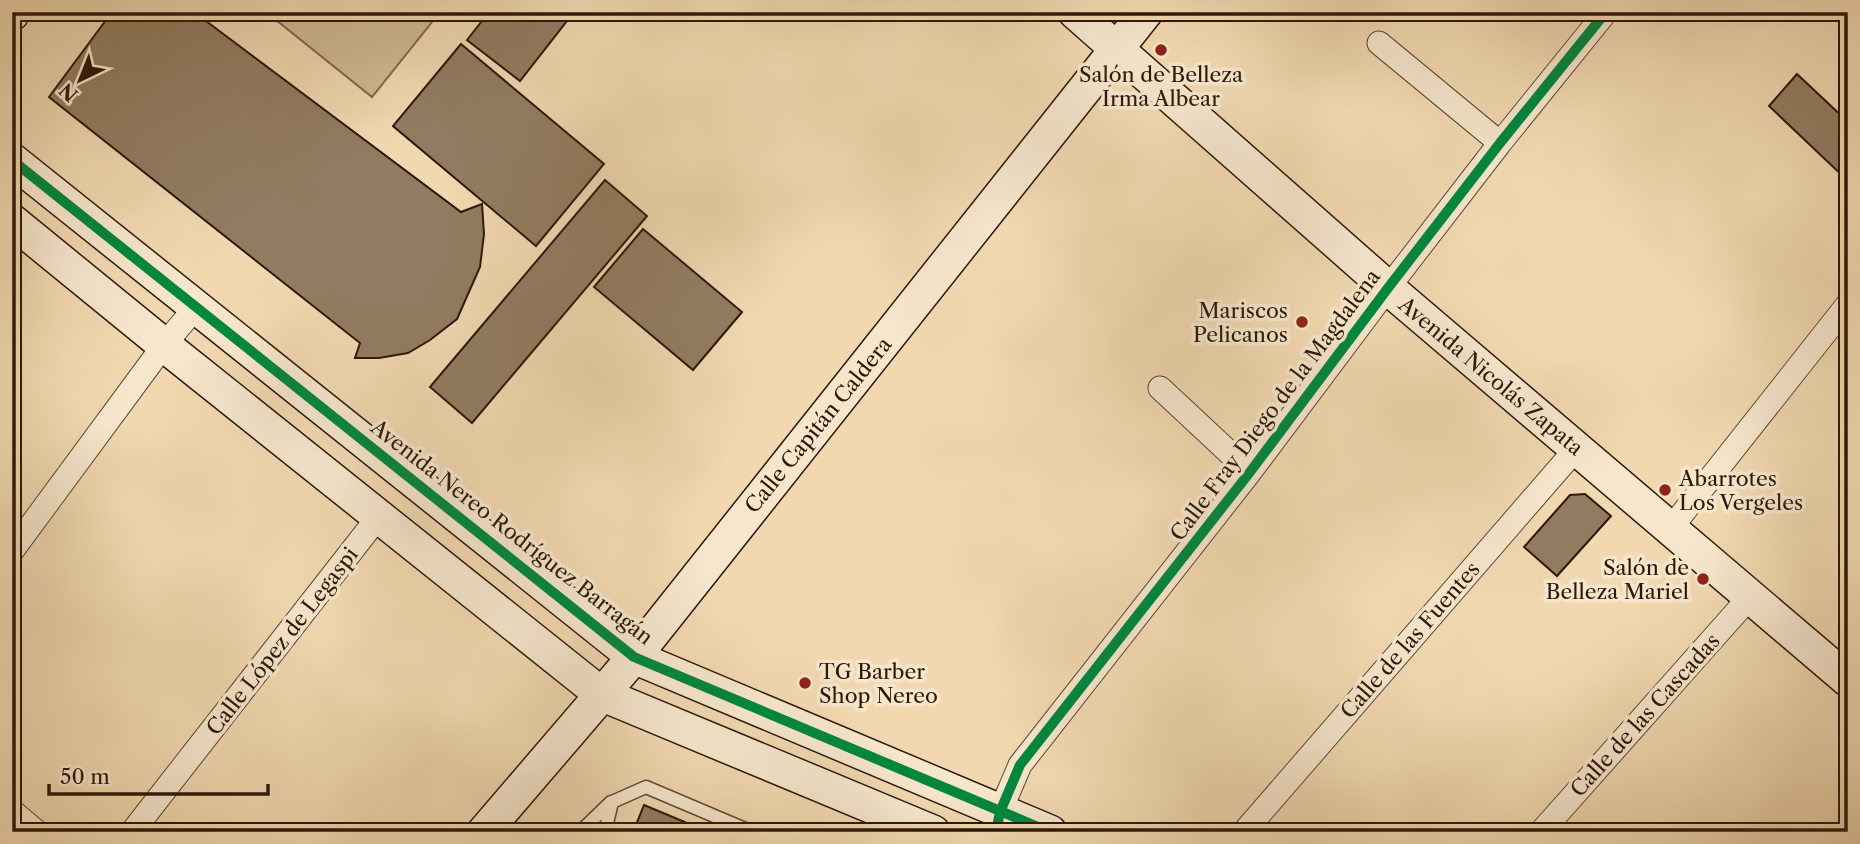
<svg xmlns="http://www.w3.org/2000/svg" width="1860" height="844" font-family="'Libre Caslon Text',serif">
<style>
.green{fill:#d0b895;stroke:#7e6850;stroke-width:2}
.building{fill:#927c61;stroke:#2c190a;stroke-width:2}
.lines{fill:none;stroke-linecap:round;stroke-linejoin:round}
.lane-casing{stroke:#5d4934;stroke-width:15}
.street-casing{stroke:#5d4934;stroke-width:25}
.secondary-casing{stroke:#2c190a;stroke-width:36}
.lane{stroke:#f6e6cc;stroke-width:12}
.street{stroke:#f6e6cc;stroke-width:23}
.secondary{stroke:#f6e6cc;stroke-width:33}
.cycleway-casing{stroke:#f6e6cc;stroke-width:15}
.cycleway{stroke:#00873e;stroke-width:10}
.poi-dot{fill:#8f2418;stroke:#f6e6cc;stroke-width:2.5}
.labels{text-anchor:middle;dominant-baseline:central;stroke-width:7;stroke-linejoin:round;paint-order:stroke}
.poi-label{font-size:21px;fill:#2c190a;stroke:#f6e6cc;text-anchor:end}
.street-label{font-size:21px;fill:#2c190a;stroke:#f6e6cc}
</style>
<rect width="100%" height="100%" fill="#f1d8b1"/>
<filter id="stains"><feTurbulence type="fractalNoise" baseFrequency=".00286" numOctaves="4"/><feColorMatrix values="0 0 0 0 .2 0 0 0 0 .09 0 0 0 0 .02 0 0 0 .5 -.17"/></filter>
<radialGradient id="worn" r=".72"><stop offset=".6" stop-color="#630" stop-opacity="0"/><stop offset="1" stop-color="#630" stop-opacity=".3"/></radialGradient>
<!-- green -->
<path class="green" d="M266,12H440L372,97Z"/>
<!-- building -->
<path class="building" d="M112,12H194L461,212L482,204L484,234L480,267L457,319L430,340L408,353L379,358H355L360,343L49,97Z
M489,12H574L520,81L467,40Z
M461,44L604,164L536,246L393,126Z
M1797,74L1848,122V181L1769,106Z
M605,180L647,216L472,423L430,387Z
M643,229L742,312L693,370L594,287Z
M1585,494L1611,516L1557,576L1524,547L1570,495Z
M644,805L706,831V832H633Z"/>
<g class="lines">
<!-- lane casing -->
<g class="lane-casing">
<path id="lane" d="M580,832L611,802
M605,832L612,802L646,787L752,832"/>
</g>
<!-- street casing -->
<g class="street-casing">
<path id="street" d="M1379,43L1500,143
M1160,388L1250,472
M1671,528L1848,304
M12,551L164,345L196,307
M12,811L37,832
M132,832L379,516
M996,832L1000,812L1020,765L1250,472L1388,288L1500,143L1606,12
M1244,832L1576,449
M1541,832L1749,598"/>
</g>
<!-- secondary casing -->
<g class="secondary-casing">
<path id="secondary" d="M1075,12L1388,288L1848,680
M12,14L13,12
M12,160L634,657L1050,832
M12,221L164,345L601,694L933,832
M484,832L634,657L1146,12"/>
</g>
<!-- lane -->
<use href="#lane" class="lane"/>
<!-- street -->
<use href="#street" class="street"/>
<!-- secondary -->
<use href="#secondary" class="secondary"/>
<!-- cycleway casing -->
<g class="cycleway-casing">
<path id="cycleway" d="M12,160L634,657L1050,832
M996,832L1000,812L1020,765L1250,472L1388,288L1500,143L1606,12"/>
</g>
<!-- cycleway -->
<use href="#cycleway" class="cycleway"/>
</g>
<!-- markers -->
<g class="poi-dot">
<circle cx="1161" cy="50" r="7"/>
<circle cx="1302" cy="322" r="7"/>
<circle cx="1665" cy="490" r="7"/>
<circle cx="1703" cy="579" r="7"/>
<circle cx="805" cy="683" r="7"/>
</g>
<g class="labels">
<!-- poi labels -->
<g class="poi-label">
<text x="1161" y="74" text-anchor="middle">Salón de Belleza<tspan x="1161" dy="24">Irma Albear</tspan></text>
<text x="1288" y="310">Mariscos<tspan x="1288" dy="24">Pelicanos</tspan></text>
<text x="1679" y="478" text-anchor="start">Abarrotes<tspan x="1679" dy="24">Los Vergeles</tspan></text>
<text x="1689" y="567">Salón de<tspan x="1689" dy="24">Belleza Mariel</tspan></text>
<text x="819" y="671" text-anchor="start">TG Barber<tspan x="819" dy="24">Shop Nereo</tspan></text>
</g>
<!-- street labels -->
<g class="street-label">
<text transform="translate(1491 376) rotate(40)">Avenida Nicolás Zapata</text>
<text transform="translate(1275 405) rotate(-53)">Calle Fray Diego de la Magdalena</text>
<text transform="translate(818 425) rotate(-51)">Calle Capitán Caldera</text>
<text transform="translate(512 532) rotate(38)">Avenida Nereo Rodríguez Barragán</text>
<text transform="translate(1410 640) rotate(-49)">Calle de las Fuentes</text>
<text transform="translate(282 641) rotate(-52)">Calle López de Legaspi</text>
<text transform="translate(1645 715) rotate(-48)">Calle de las Cascadas</text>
</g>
</g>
<!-- margin -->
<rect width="1860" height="844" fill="none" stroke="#f1d8b1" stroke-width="42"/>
<rect x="14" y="14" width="1832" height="816" fill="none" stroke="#2c190a" stroke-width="3.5"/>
<rect x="21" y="21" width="1818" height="802" fill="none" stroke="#2c190a" stroke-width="2"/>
<!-- north arrow -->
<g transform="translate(80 80) rotate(223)" stroke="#f6e6cc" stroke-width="5" paint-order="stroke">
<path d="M0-5L12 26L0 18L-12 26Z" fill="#2c190a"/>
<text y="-10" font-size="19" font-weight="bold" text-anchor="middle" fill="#2c190a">N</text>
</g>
<!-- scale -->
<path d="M49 784v10h219v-10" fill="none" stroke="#2c190a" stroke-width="3.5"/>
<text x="60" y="784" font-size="21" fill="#2c190a" stroke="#f6e6cc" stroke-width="5" paint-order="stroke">50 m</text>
<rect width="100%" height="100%" filter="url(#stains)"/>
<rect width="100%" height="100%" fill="url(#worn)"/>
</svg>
